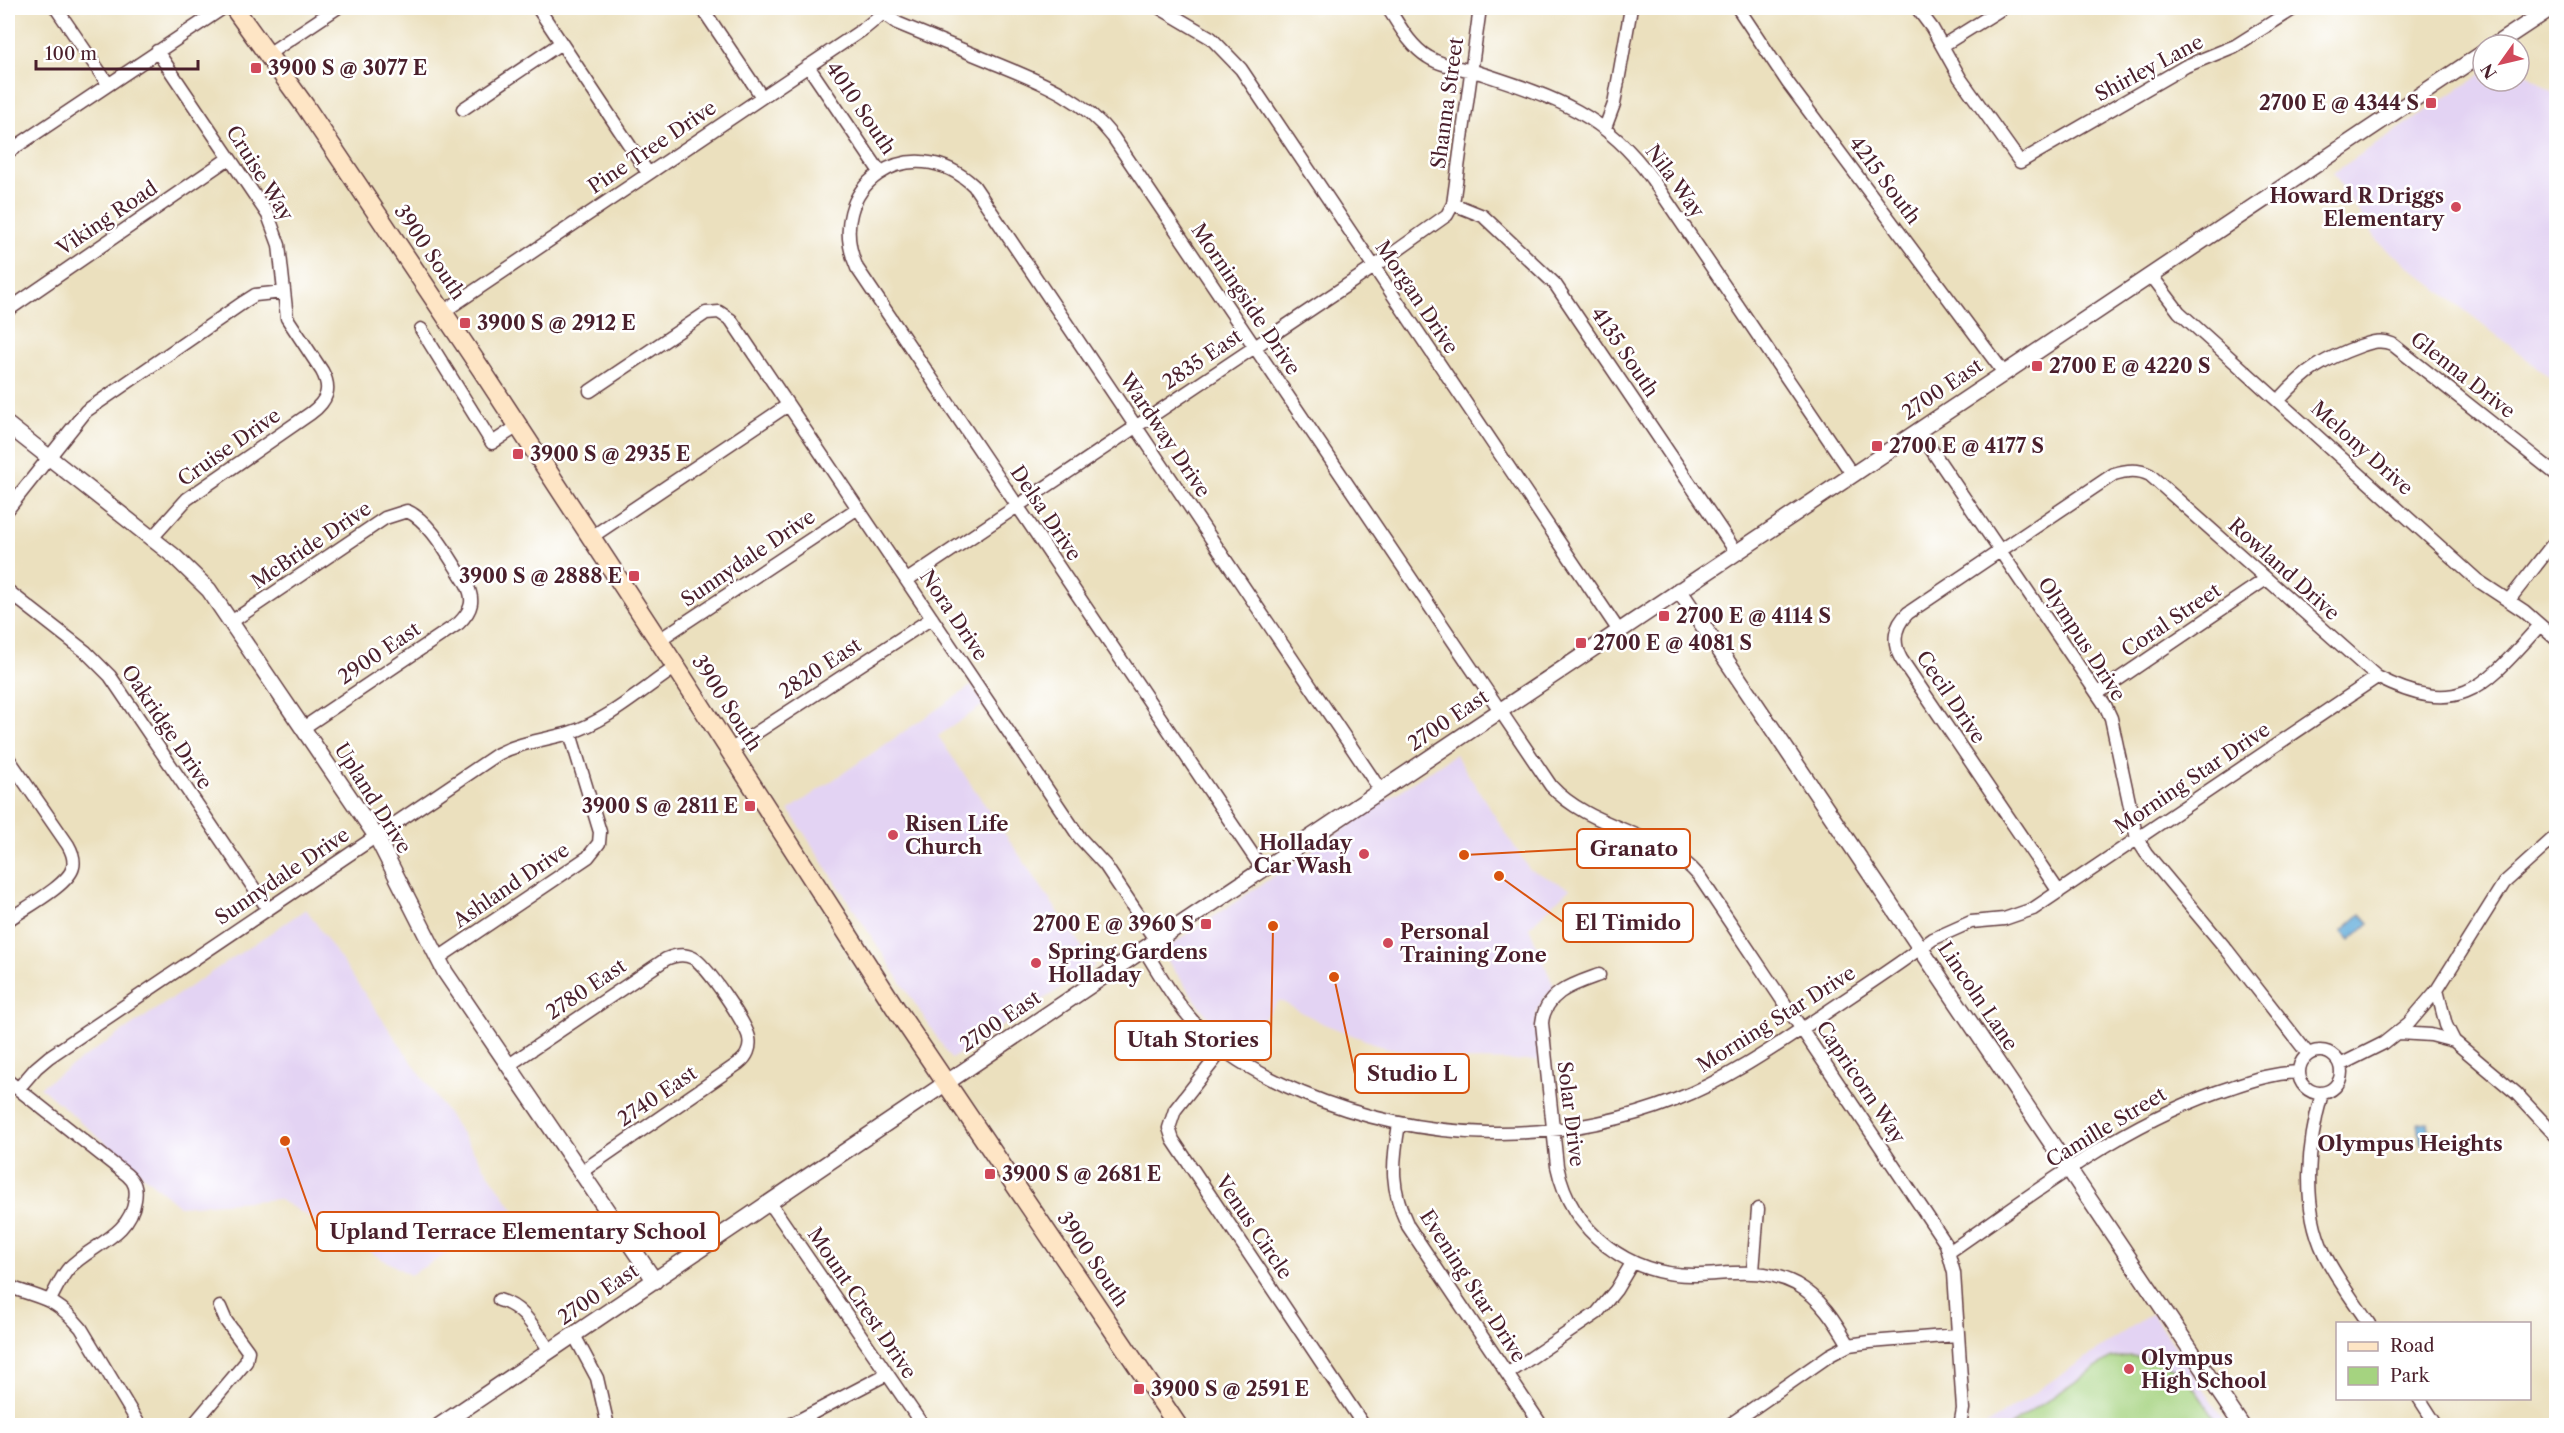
<svg xmlns="http://www.w3.org/2000/svg" width="2564" height="1433" font-family="'Libre Caslon Text',serif">
<style>
.built{fill:#e3d3f3}
.green{fill:#a5d380;stroke:#787956;stroke-width:1.5}
.water{fill:#63addb;stroke:#566683;stroke-width:1.5}
.lines{fill:none;stroke-linecap:round;stroke-linejoin:round}
.minor-casing{stroke:#623c41;stroke-width:15}
.tertiary-casing{stroke:#623c41;stroke-width:18}
.secondary-casing{stroke:#623c41;stroke-width:21}
.minor{stroke:#fff;stroke-width:12}
.tertiary{stroke:#fff;stroke-width:15}
.secondary{stroke:#fee5c5;stroke-width:18}
.poi-dot{fill:#d1495b;stroke:#fff;stroke-width:2}
.labels{text-anchor:middle;dominant-baseline:central;stroke-width:5;stroke-linejoin:round;paint-order:stroke}
.poi-label{font-size:20px;font-weight:bold;fill:#4a1f2b;stroke:#fff;text-anchor:start}
.street-label{font-size:20px;fill:#4a1f2b;stroke:#fff}
.neighbourhood-label{font-size:21px;font-weight:bold;fill:#4a1f2b;stroke:#fff}
.leader{fill:none;stroke:#d8530f;stroke-width:2}
.callout-dot{fill:#d8530f;stroke:#fff;stroke-width:2}
.callout{fill:#fff;stroke:#d8530f;stroke-width:2}
.callout-label{font-size:21px;text-anchor:middle;font-weight:bold;fill:#4a1f2b}
</style>
<rect width="100%" height="100%" fill="#fff"/>
<filter id="ink" filterUnits="userSpaceOnUse"><feTurbulence type="fractalNoise" baseFrequency=".0167" numOctaves="2"/><feDisplacementMap in="SourceGraphic" scale="12" xChannelSelector="R" yChannelSelector="G"/><feConvolveMatrix kernelMatrix="1 2 1 2 8 2 1 2 1" color-interpolation-filters="sRGB"/></filter>
<filter id="wash" filterUnits="userSpaceOnUse"><feTurbulence type="fractalNoise" baseFrequency=".008" numOctaves="4" result="noise"/><feDisplacementMap in="SourceGraphic" scale="24" xChannelSelector="R" yChannelSelector="G"/><feGaussianBlur stdDeviation="1.35" result="paint"/><feColorMatrix in="noise" values="0 0 0 0 0 0 0 0 0 0 0 0 0 0 0 0 0 1.4 0 .05"/><feComposite in="paint" operator="in"/></filter>
<g filter="url(#wash)">
<rect width="100%" height="100%" fill="#ebe0be"/>
<!-- built -->
<path class="built" d="M2519,66L2556,96V382L2378,242L2333,173L2483,73V81H2519Z
M971,686L985,704L938,736L1095,966L951,1059L789,810Z
M1455,754L1529,869L1570,888L1529,927L1554,987L1542,1001L1537,1012L1535,1030L1539,1061L1459,1060L1383,1047L1324,1024L1279,1000L1241,1046L1210,1020L1161,952Z
M306,909L517,1214L410,1275L278,1199L179,1206L40,1087Z
M2152,1313L2228,1425L1985,1426Z"/>
<!-- green -->
<path class="green" d="M2131,1356C2182,1360 2193,1387 2219,1425H2011L2111,1358Z"/>
<!-- water -->
<path class="water" d="M2361,914L2369,923L2350,940L2342,931Z
M2428,1122L2431,1144L2421,1145L2418,1123Z"/>
</g>
<g filter="url(#ink)">
<g class="lines">
<!-- minor casing -->
<g class="minor-casing">
<path id="minor" d="M56,8L108,84
M538,8L648,173
M702,8L762,97
M876,8L897,23C929,36 960,49 992,62C1038,81 1081,96 1113,137L1551,786C1591,830 1661,831 1699,876L1946,1244L1954,1273L1963,1409L1960,1426
M1160,8L1211,38L1241,69L1619,631
M1388,8C1399,25 1410,46 1428,57C1443,67 1464,68 1480,73C1553,97 1605,113 1652,179L1852,474
M1738,8L1788,83L2004,373
M1917,8L1932,28L1960,78L2020,162L2186,66L2235,46L2295,8
M1942,46L2003,8
M268,54L337,8
M808,66L880,172
M463,109L561,43
M1605,128L1614,104L1631,8
M8,152L223,8
M1453,204L1483,216L1555,284L1736,552
M2151,275L2179,312L2477,580L2524,611L2556,639
M8,310L229,158
M443,312L865,28L882,14
M421,329L492,443L518,426
M590,391L706,313L719,312L731,320L1080,838L1105,865L1156,941
M2279,400C2305,371 2324,359 2360,346C2372,342 2381,339 2392,344L2556,474
M1918,430L2105,705L2111,718L2137,839L2146,853L2227,950L2308,1054
M8,509L86,411L244,302L255,295L283,292
M152,538L187,499L311,413C327,401 332,389 322,371L287,318L279,245L268,215L157,51
M590,538L788,405
M907,580L1374,267L1447,215L1453,204L1480,8
M8,591L86,652L110,676L268,909
M2509,600L2556,540
M231,622L385,518L407,511C431,521 451,561 466,583C475,600 472,610 459,623L303,728
M659,640L858,508
M2098,693L2266,579
M730,750L932,618
M8,758L68,845C72,852 75,859 73,867C69,885 23,909 8,920
M1263,870L857,268C821,187 911,126 974,186L1381,791
M2059,892L1901,659C1892,642 1894,626 1908,613L2114,474C2126,470 2139,469 2150,475L2377,677C2461,720 2485,686 2540,625
M1144,949C1163,980 1181,1012 1208,1037C1234,1061 1269,1079 1302,1093C1421,1143 1554,1147 1675,1100C1729,1079 1776,1046 1824,1014C1861,989 1898,965 1933,939L1971,922L2004,919L2033,909L2377,677
M437,959L588,857L599,843L600,832L570,733
M1599,975C1574,984 1545,992 1542,1023L1557,1166C1571,1232 1629,1277 1697,1275C1732,1274 1763,1267 1796,1284C1821,1298 1835,1321 1849,1345
M2437,990L2446,1025L2454,1041
M2399,1033L2431,1035L2454,1041L2516,1093L2556,1136
M1223,1049L1175,1110L1169,1128L1173,1140L1364,1426
M2299 1072a21 21 0 1 1 42 0a21 21 0 1 1-42 0Z
M509,1065L666,959C675,955 684,953 693,958C706,964 747,1025 749,1038C751,1048 747,1057 739,1063L581,1172
M2340,1065L2384,1043L2409,1023L2437,990L2504,883L2556,836
M8,1081L127,1175C135,1182 137,1189 135,1200C130,1236 91,1245 69,1268C61,1277 56,1289 50,1300
M18,1089L36,1068L49,1057L498,754C521,742 545,740 569,733C608,721 643,689 676,667
M2322,1093C2308,1143 2301,1204 2324,1253C2336,1278 2353,1300 2369,1324
M1399,1124C1392,1165 1390,1188 1408,1226L1542,1426
M770,1203L923,1426
M1949,1252C2039,1190 2127,1120 2232,1087C2255,1079 2275,1073 2298,1072
M1753,1271L1758,1209
M8,1286C43,1300 54,1296 81,1328L140,1426
M499,1300C525,1307 535,1330 550,1351
M574,1335L597,1378L608,1426
M1507,1374L1597,1313L1616,1290L1632,1263
M2419,1398L2437,1426
M192,1426L246,1362L248,1351L226,1321L220,1307
M788,1426L887,1374
M1728,1426L1830,1355L1849,1345L1870,1342L1957,1335"/>
</g>
<!-- tertiary casing -->
<g class="tertiary-casing">
<path id="tertiary" d="M2495,45L2551,8
M8,425L174,556L209,590L376,836L445,972L655,1281
M1679,590L2242,1426
M439,1426L1144,949L2483,53"/>
</g>
<!-- secondary casing -->
<g class="secondary-casing">
<path id="secondary" d="M234,8L305,106L481,369L676,667L894,1006L1178,1426"/>
</g>
<!-- minor -->
<use href="#minor" class="minor"/>
<!-- tertiary -->
<use href="#tertiary" class="tertiary"/>
<!-- secondary -->
<use href="#secondary" class="secondary"/>
</g>
</g>
<!-- markers -->
<g class="poi-dot">
<rect x="250" y="62" width="12" height="12" rx="3"/>
<rect x="2425" y="97" width="12" height="12" rx="3"/>
<circle cx="2456" cy="207" r="6"/>
<rect x="459" y="317" width="12" height="12" rx="3"/>
<rect x="2031" y="360" width="12" height="12" rx="3"/>
<rect x="1871" y="440" width="12" height="12" rx="3"/>
<rect x="512" y="448" width="12" height="12" rx="3"/>
<rect x="628" y="570" width="12" height="12" rx="3"/>
<rect x="1658" y="610" width="12" height="12" rx="3"/>
<rect x="1575" y="637" width="12" height="12" rx="3"/>
<rect x="744" y="800" width="12" height="12" rx="3"/>
<circle cx="893" cy="835" r="6"/>
<circle cx="1364" cy="854" r="6"/>
<rect x="1200" y="918" width="12" height="12" rx="3"/>
<circle cx="1388" cy="943" r="6"/>
<circle cx="1036" cy="963" r="6"/>
<rect x="984" y="1168" width="12" height="12" rx="3"/>
<circle cx="2129" cy="1369" r="6"/>
<rect x="1133" y="1383" width="12" height="12" rx="3"/>
</g>
<g class="labels">
<!-- poi labels -->
<g class="poi-label">
<text x="268" y="68">3900 S @ 3077 E</text>
<text x="2419" y="103" text-anchor="end">2700 E @ 4344 S</text>
<text x="2444" y="196" text-anchor="end">Howard R Driggs<tspan x="2444" dy="23">Elementary</tspan></text>
<text x="477" y="323">3900 S @ 2912 E</text>
<text x="2049" y="366">2700 E @ 4220 S</text>
<text x="1889" y="446">2700 E @ 4177 S</text>
<text x="530" y="454">3900 S @ 2935 E</text>
<text x="622" y="576" text-anchor="end">3900 S @ 2888 E</text>
<text x="1676" y="616">2700 E @ 4114 S</text>
<text x="1593" y="643">2700 E @ 4081 S</text>
<text x="738" y="806" text-anchor="end">3900 S @ 2811 E</text>
<text x="905" y="824">Risen Life<tspan x="905" dy="23">Church</tspan></text>
<text x="1352" y="843" text-anchor="end">Holladay<tspan x="1352" dy="23">Car Wash</tspan></text>
<text x="1194" y="924" text-anchor="end">2700 E @ 3960 S</text>
<text x="1400" y="932">Personal<tspan x="1400" dy="23">Training Zone</tspan></text>
<text x="1048" y="952">Spring Gardens<tspan x="1048" dy="23">Holladay</tspan></text>
<text x="1002" y="1174">3900 S @ 2681 E</text>
<text x="2141" y="1358">Olympus<tspan x="2141" dy="23">High School</tspan></text>
<text x="1151" y="1389">3900 S @ 2591 E</text>
</g>
<!-- street labels -->
<g class="street-label">
<text transform="translate(2149 68) rotate(-28)">Shirley Lane</text>
<text transform="translate(1447 103) rotate(-82)">Shanna Street</text>
<text transform="translate(861 108) rotate(56)">4010 South</text>
<text transform="translate(652 147) rotate(-34)">Pine Tree Drive</text>
<text transform="translate(260 173) rotate(58)">Cruise Way</text>
<text transform="translate(1885 180) rotate(53)">4215 South</text>
<text transform="translate(1675 181) rotate(54)">Nila Way</text>
<text transform="translate(107 218) rotate(-34)">Viking Road</text>
<text transform="translate(430 252) rotate(56)">3900 South</text>
<text transform="translate(1417 297) rotate(56)">Morgan Drive</text>
<text transform="translate(1246 299) rotate(56)">Morningside Drive</text>
<text transform="translate(1625 352) rotate(56)">4135 South</text>
<text transform="translate(1202 359) rotate(-34)">2835 East</text>
<text transform="translate(2463 375) rotate(38)">Glenna Drive</text>
<text transform="translate(1942 389) rotate(-34)">2700 East</text>
<text transform="translate(1165 435) rotate(56)">Wardway Drive</text>
<text transform="translate(229 447) rotate(-35)">Cruise Drive</text>
<text transform="translate(2362 448) rotate(42)">Melony Drive</text>
<text transform="translate(1046 513) rotate(56)">Delsa Drive</text>
<text transform="translate(311 545) rotate(-34)">McBride Drive</text>
<text transform="translate(748 558) rotate(-34)">Sunnydale Drive</text>
<text transform="translate(2284 569) rotate(42)">Rowland Drive</text>
<text transform="translate(954 615) rotate(56)">Nora Drive</text>
<text transform="translate(2171 620) rotate(-34)">Coral Street</text>
<text transform="translate(2082 639) rotate(57)">Olympus Drive</text>
<text transform="translate(379 653) rotate(-34)">2900 East</text>
<text transform="translate(820 668) rotate(-33)">2820 East</text>
<text transform="translate(1951 697) rotate(56)">Cecil Drive</text>
<text transform="translate(727 703) rotate(57)">3900 South</text>
<text transform="translate(1448 720) rotate(-34)">2700 East</text>
<text transform="translate(167 727) rotate(56)">Oakridge Drive</text>
<text transform="translate(2192 778) rotate(-34)">Morning Star Drive</text>
<text transform="translate(373 798) rotate(58)">Upland Drive</text>
<text transform="translate(282 876) rotate(-34)">Sunnydale Drive</text>
<text transform="translate(511 885) rotate(-34)">Ashland Drive</text>
<text transform="translate(586 989) rotate(-34)">2780 East</text>
<text transform="translate(1978 996) rotate(56)">Lincoln Lane</text>
<text transform="translate(1776 1019) rotate(-32)">Morning Star Drive</text>
<text transform="translate(1000 1021) rotate(-34)">2700 East</text>
<text transform="translate(1861 1082) rotate(56)">Capricorn Way</text>
<text transform="translate(657 1096) rotate(-34)">2740 East</text>
<text transform="translate(1571 1114) rotate(83)">Solar Drive</text>
<text transform="translate(2106 1127) rotate(-31)">Camille Street</text>
<text transform="translate(1254 1227) rotate(56)">Venus Circle</text>
<text transform="translate(1093 1259) rotate(56)">3900 South</text>
<text transform="translate(1473 1286) rotate(57)">Evening Star Drive</text>
<text transform="translate(598 1294) rotate(-34)">2700 East</text>
<text transform="translate(862 1303) rotate(56)">Mount Crest Drive</text>
</g>
<!-- neighbourhood labels -->
<g class="neighbourhood-label">
<text x="2410" y="1143">Olympus Heights</text>
</g>
</g>
<!-- callouts -->
<path class="leader" d="M1464 855L1577 849M1499 876L1563 922M1273 926L1271 1040M1334 977L1355 1074M285 1141L317 1231"/>
<g class="callout-dot">
<circle cx="1464" cy="855" r="6"/>
<circle cx="1499" cy="876" r="6"/>
<circle cx="1273" cy="926" r="6"/>
<circle cx="1334" cy="977" r="6"/>
<circle cx="285" cy="1141" r="6"/>
</g>
<g class="callout">
<rect x="1577" y="829" width="113" height="39" rx="6"/>
<rect x="1563" y="903" width="130" height="39" rx="6"/>
<rect x="1115" y="1021" width="156" height="39" rx="6"/>
<rect x="1355" y="1054" width="114" height="39" rx="6"/>
<rect x="317" y="1212" width="402" height="39" rx="6"/>
</g>
<g class="callout-label">
<text x="1634" y="856">Granato</text>
<text x="1628" y="930">El Timido</text>
<text x="1193" y="1047">Utah Stories</text>
<text x="1412" y="1081">Studio L</text>
<text x="518" y="1239">Upland Terrace Elementary School</text>
</g>
<!-- margin -->
<rect width="2564" height="1433" fill="none" stroke="#fff" stroke-width="30"/>
<!-- legend -->
<rect x="2336" y="1322" width="195" height="78" fill="#ffffff" stroke="#b7a5aa" stroke-width="1.5"/>
<rect x="2348" y="1342" width="30" height="9" fill="#fee5c5" stroke="#b7a5aa" stroke-width="1.5"/>
<text x="2390" y="1352" font-size="18" fill="#4a1f2b">Road</text>
<rect x="2348" y="1367" width="30" height="18" fill="#a5d380" stroke="#b7a5aa" stroke-width="1.5"/>
<text x="2390" y="1382" font-size="18" fill="#4a1f2b">Park</text>
<!-- north arrow -->
<g transform="translate(2501 63) rotate(236)"><circle r="28" fill="#ffffff" stroke="#b7a5aa" stroke-width="1.5"/>
<path d="M0-4.5L10 22L0 15L-10 22Z" fill="#d1495b"/>
<text y="-9" font-size="16" font-weight="bold" text-anchor="middle" fill="#4a1f2b">N</text>
</g>
<!-- scale -->
<path d="M36 60v9h162v-9" fill="none" stroke="#4a1f2b" stroke-width="3"/>
<text x="45" y="60" font-size="18" fill="#4a1f2b" stroke="#ffffff" stroke-width="4.5" paint-order="stroke">100 m</text>
</svg>
